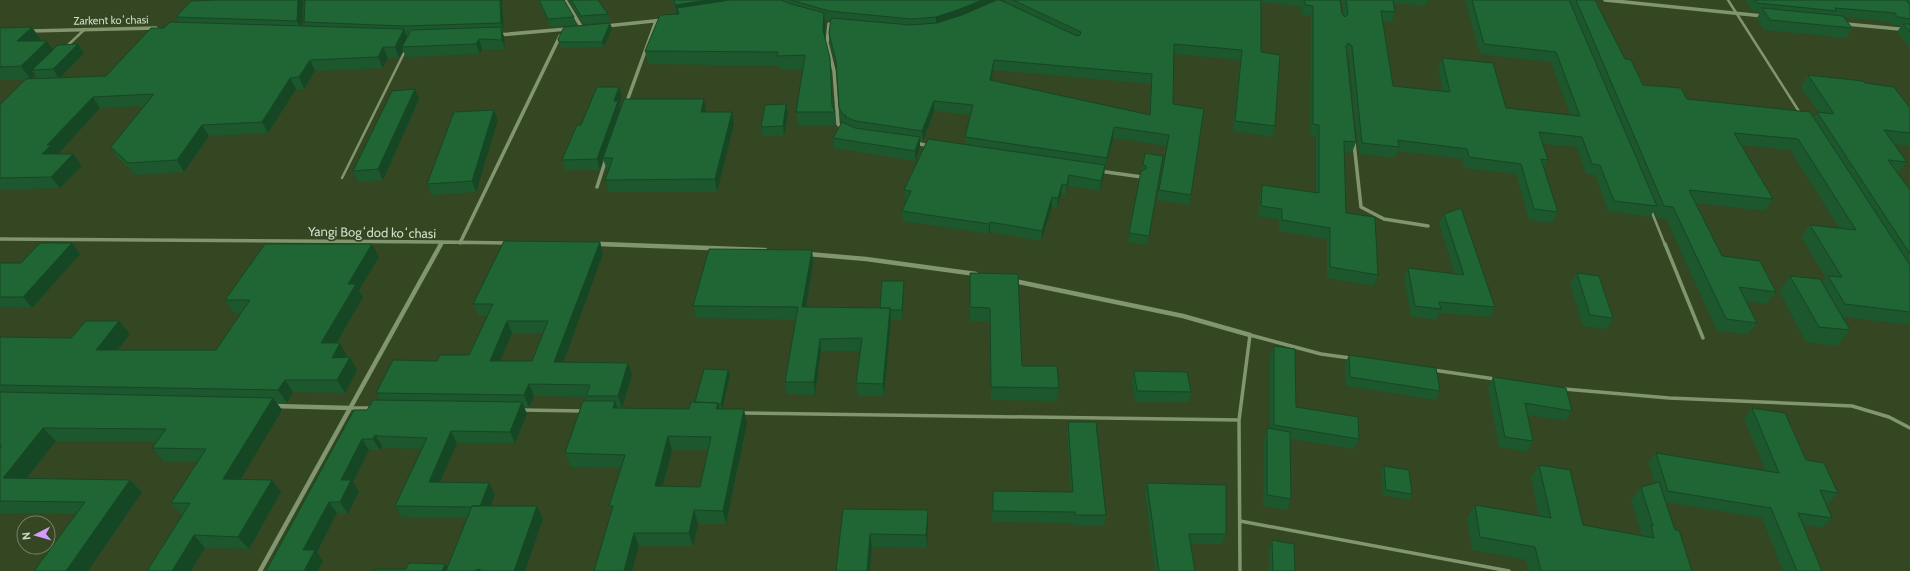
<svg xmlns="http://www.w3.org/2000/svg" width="1910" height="571" font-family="Cabin,sans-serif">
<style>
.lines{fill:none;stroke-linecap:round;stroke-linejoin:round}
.service-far1{stroke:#81956e;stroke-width:2.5}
.service{stroke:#81956e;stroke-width:3.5}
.minor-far1{stroke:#81956e;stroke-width:3.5}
.minor{stroke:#81956e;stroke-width:4.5}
.wall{fill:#1c572d;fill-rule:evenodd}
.shaded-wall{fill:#164724}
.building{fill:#206534;stroke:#164724;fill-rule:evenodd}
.labels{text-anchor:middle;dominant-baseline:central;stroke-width:3.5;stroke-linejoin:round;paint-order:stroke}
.far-street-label{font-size:11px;fill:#d2dcc8;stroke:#354623}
.street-label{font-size:13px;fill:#d2dcc8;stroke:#354623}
</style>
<rect width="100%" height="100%" fill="#354623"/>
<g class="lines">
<!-- service-far1 -->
<path class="service-far1" d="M1728,0L1800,113
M67,46L85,29
M342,178L405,51
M1651,210L1665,245"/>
<!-- service -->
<path class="service" d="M1665,244L1703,338
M1433,370L1495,379
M1564,389L1669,398L1852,406L1889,417L1910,428
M350,408H373
M522,410L583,411
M742,413L1239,420
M1240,521L1509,571
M1240,571L1239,420L1250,335L1321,354L1350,358"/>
<!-- minor-far1 -->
<path class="minor-far1" d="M565,0L582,28
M1605,0L1763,16
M829,24L827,43L834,71L838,124L842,128
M1846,24L1910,30
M606,26L663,20
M30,31L156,28
M498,35L567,29
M626,104L656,21
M915,143L930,146
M1354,143L1361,207L1384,219L1428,226
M1099,171L1142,177
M597,187L606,159
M0,239L442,242L440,245
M442,242L508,243
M460,243L560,36
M596,244L628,245"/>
<!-- minor -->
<path class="minor" d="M600,244L765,250
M808,254L866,259L976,274
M1014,281L1183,316L1250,335
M274,406L350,408
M260,571L441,244"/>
</g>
<!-- wall -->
<path class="wall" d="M303,0L302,26H306L304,22L502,0L504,31H502L504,37L505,50L482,49L480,54L406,57L403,51L399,58H388L383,68L315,71L304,89H296L268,133L209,136L184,172L136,175L119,159L111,147L144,106L100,108L58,154H73L82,166L60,188L0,190V105L26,80H0V28L41,40V41L53,49L78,44L84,53L60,78L106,76L164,28L179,22L176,17ZM35,75L38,78L31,79Z
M537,0H564L574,17L576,25L551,27Z
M569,0H598L608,14L610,22L583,24Z
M672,0H1004L1002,1L1005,2V0H1340L1342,14L1344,17L1342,0H1428L1426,6L1393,3L1395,12L1392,22L1383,21L1393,86L1443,92L1438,68L1442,58L1506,108L1570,115L1551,62L1480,54L1465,0H1595L1625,59L1643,85L1687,99L1814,117L1818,112L1801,87L1808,75L1865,83L1910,108V146L1893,144L1907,162L1898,173L1910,190V325L1842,317L1850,330L1837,346L1806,342L1779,291L1790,276L1822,283L1826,278L1801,237L1810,225L1839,228L1790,150L1741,145L1773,199L1765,211L1696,203L1722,256L1776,292L1767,304L1746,301L1757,323L1748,334L1717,331L1666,219L1657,218L1654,211L1650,217L1608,211L1595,175L1586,174L1577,147L1543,144L1548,160L1544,168L1558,212L1552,223L1529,220L1516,174L1464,168L1462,159L1398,151L1395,158L1359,154L1349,56L1346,54L1356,142L1352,153L1344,152L1346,213L1378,275L1374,286L1327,278V239L1279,231V220L1258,216L1260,195L1262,185L1316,193V136L1310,135L1311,16L1302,15V7L1261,2V52L1275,126L1273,137L1233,131L1240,60L1174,54L1173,104L1191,195L1189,205L1157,200L1167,146L1113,138L1105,168L1104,175L1100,191L1068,186L1066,195L1061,194L1057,208L1052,207L1041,241L990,232L989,234L903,221L902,211L907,201L905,200L904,190L965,144V137L970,115L934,111L923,141H920V148L915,161L834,148L833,138L842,122L840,117L837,69L830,43L829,33L831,21L825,19V26L824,38L830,58L833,106L835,112L836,125L798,126L796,112L803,69H779V66L648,64L645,51L677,14ZM993,70L1151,84L1149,115L992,80Z
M1745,0H1910V48L1897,32L1901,26L1892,25L1889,22L1844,17L1852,28L1846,38L1764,30L1757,18L1760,12L1752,11Z
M612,28L604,47L561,48L558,39Z
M622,97L619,105L620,110L706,111V112L734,124L717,192H609L605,180L609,170H607L603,159L600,170H565L562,160L581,125Z
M419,99L383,180L358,182L353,171Z
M786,104L788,114L784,136H762L761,127Z
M494,110L498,120L476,192L432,195L427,184Z
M1145,153L1163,156L1147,245L1128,242Z
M1444,214L1495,307L1490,317L1439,313L1436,320L1411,316L1404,278L1408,268L1455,274L1439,224Z
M600,242L603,254L563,362L632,375L622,408L689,409L695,402L730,375L722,409L747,423L726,524H698L693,546H639L611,512L609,506L621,468L571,467L565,453L588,401L586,397L534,396L529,407H524L527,414L515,443H457L440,482L489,483L495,494L491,506H537L543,519L525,571H374L406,569L445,564L447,567L467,518L402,517L395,506L422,449L385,448L382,446L380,450H369L353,482L359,491L348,514L337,513L317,552L323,561L266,571L367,410L380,400L376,393L437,361L469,355L487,316H479L473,304ZM512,333H544L532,361H500ZM672,450H708L700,487L663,486Z
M812,250L813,263L806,307L880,308L904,291L902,320H891L884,396H858L856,383L860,351H821L815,395L787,394L785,382L796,320L696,318L693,306Z
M80,254L32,308L0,307V263H21Z
M379,257L359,290L363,297L337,343H340L347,356V357H350L357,370L345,393L293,392L287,403H277L282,410L240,479L281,492L249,549L205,548L191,571L182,515L171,503L198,461H163L152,448L157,442L56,441L26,478L130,480L142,492L76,514L0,513V337L71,338L130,334L117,350H216L241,313H234L225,300Z
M970,273L1018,274L1022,366L1059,388L1057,401L991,400L990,321H970Z
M1577,273L1613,318L1607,329L1583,326L1570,283Z
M1274,346L1296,407L1359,439L1354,449L1290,439L1291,499L1287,510L1263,506L1264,439L1267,428L1270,429V356Z
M1349,355L1440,391L1435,400L1346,386L1345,364Z
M1134,371L1191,392L1189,402H1135L1132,382Z
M1493,377L1572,411L1566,421L1528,415L1533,441L1527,452L1499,447L1488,388Z
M1752,408L1806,460L1838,493L1828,503L1825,502L1832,518L1822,528L1803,525L1822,571H1783L1762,518L1666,502L1675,530L1692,571H1529L1526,560L1472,550L1467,518L1475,505L1539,516L1531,478L1539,465L1583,525L1642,536L1631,500L1641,487L1655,483L1648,463L1656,453L1765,470L1744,418Z
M1068,422L1106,515L1104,525H1073V523L992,522L993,491L1071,492L1067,432Z
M1384,466L1412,494L1409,500L1383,495L1381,471Z
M1147,483L1226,534L1222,544H1191L1195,571H1155L1145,494Z
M843,509L928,523L927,548L872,547Z
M1272,540L1295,571H1269V549Z"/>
<!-- shaded-wall -->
<path class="shaded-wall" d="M298,0H303L302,30L297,21Z
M500,0H502L504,31L501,23Z
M708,0H770L677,8L678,14L677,15L675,5Z
M982,0H1004L960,19L936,27V17Z
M824,13L825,26L824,44L823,30Z
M610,23L612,28L604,47L602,42Z
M32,27L41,40L27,54L17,41Z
M501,27L504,37L505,50L502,40Z
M404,29L408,40L402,47L403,51L399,58L395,47Z
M479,39L482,49L480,54L476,44Z
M47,41L56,54L32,70L35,75L31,80L21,66Z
M78,44L84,53L59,79L53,69Z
M383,47L388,58L383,68L378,57Z
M310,60L315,71L304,89L299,77Z
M994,60L993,70L990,90V80Z
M290,78L296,89L268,133L262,122Z
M619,87L622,97L619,105L620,111L603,158V159L600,170L597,159L614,101Z
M415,89L419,99L383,180L378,169Z
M93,97L100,108L58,154H42L47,145Z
M704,99L706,111L703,124L701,112Z
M934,101V111L923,141L922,131Z
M786,104L788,114L784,136L783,126Z
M494,110L498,120L476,192L472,181Z
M732,112L734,124L717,192L715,179Z
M202,125L209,136L184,172L177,160Z
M1114,127L1113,138L1105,168L1107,158Z
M920,137V148L915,161V151Z
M73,154L82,166L60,188L51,177Z
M1105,165L1104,175L1100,191L1101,181Z
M1069,175L1068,186L1066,195L1067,185Z
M1062,184L1061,194L1057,208L1058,198Z
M1052,197V207L1041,241L1042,231Z
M990,222V232L989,234V224Z
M600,242L603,254L559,374L554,362Z
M72,243L80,254L32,308L23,297Z
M372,244L379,257L359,290L363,297L329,356L321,343L348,284Z
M812,250L813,263L804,320L802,307Z
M904,281V291L902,320V310Z
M890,308L891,320L884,396L883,384Z
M119,321L130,334L107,363L96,350Z
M507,321L512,333L495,373L490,361Z
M820,339L821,351L815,395L814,382Z
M340,343L347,356L339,370L332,358Z
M350,357L357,370L345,393L337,380Z
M628,363L632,375L622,408L618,396Z
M728,370L730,375L722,410L721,404Z
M285,380L293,392L287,403L278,390Z
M529,384L534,396L529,407L524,395Z
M273,398L282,410L233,492L223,479Z
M615,401L620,415L613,408Z
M522,402L527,414L515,443L510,432Z
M718,403L721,416L716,409Z
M744,409L747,423L726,524L723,511Z
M43,428L56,441L17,490L3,478Z
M451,431L457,443L435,494L429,482Z
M375,435L382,446L380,450L373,439Z
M668,436L672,450L659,500L655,486Z
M362,439L369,450L353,482L359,491L348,514L340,502L341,480Z
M130,480L142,492L88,571H66Z
M272,480L281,492L249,549L238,537Z
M489,483L495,494L486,519L480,507Z
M329,502L337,513L317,552L323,561L318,571H304L303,550Z
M537,506L543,519L525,571H514Z
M694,510L698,524L693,546L689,533Z
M928,510V523L927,548L926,535Z
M634,533L639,546L632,571H624Z
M870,534L872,547L870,571H867Z
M194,535L205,548L191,571H172Z
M445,564L450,571H442Z
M479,569L480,571H474Z"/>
<!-- building -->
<path class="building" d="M215,0H298L297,21L176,17L191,1Z
M305,0H500L501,23L403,26L304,22Z
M539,0H564L574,17L548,19Z
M571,0H598L608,14L581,16Z
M674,0H708L675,5Z
M730,0H781L791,4L824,13L823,30L830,58L832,105L835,112H796L805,55L777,56L778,52L645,51L660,15L679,14L677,8Z
M791,0H982L960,9L936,17L911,19L829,11Z
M997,0H1000L1077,36L1080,35L1081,32L1013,0H1261V52L1280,55L1275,126L1235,121L1242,50L1174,44L1173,104L1204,109L1191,195L1159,190L1169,135L1114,127L1107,158L965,137L973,105L934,101L922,131L856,121L845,117L846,115H843L839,107L836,61L829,33L831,18L910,25L937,23L962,15ZM994,60L1152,74L1150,115L990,80Z
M1305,0H1340L1342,14L1345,17L1348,14L1346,0H1393L1395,12L1381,11L1393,86L1450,92L1442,58L1493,63L1506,108L1580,116L1556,52L1484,44L1472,0H1569L1657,206L1614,201L1600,165L1592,164L1582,137L1539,132L1548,160L1541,159L1558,212L1534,209L1521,164L1469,157L1467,149L1398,140L1399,147L1362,143L1352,46L1348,43L1346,46L1356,142L1344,141L1346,213L1375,217L1378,275L1330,267V228L1282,220V209L1261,206L1262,185L1319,193V125L1313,124V6L1305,5Z
M1576,0H1595L1625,59L1631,60L1643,85L1681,88L1687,99L1810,112L1910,265V312L1845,304L1828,276L1842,277L1810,225L1856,230L1798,139L1734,133L1773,199L1689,190L1722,256L1760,261L1776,292L1739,287L1757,323L1726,319L1673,207L1664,206Z
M1755,0H1906L1910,5V19L1897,17L1895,13L1835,8L1837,11L1757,3Z
M1762,8L1843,16L1852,28L1770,20Z
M170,22L404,29L395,47H383L378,57L310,60L299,77L290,78L262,122L202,125L177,160L128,163L111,147L154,94L93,97L47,145H51L42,154H73L51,177L0,178V105L26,79L106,76L151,28H164Z
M610,23L602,42H559L558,39L564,27Z
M1903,24H1910V32Z
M32,27L17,41H47L21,66L0,67V28Z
M501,27L502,40L479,39L476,44L402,47L411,30Z
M78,44L53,69L32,70L58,45Z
M1808,75L1863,81L1865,83L1894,87L1910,108V133L1884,130L1907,162L1888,160L1910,190V254L1817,112L1834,114Z
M597,87H619L614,101H618L597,159L562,160L577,125H581Z
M415,89L378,169L353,171L392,91Z
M624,99H704L701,112H732L715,179L605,180L613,158H603Z
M786,104L783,126L761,127L765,105Z
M494,110L472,181L427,184L454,112Z
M842,122L855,128L920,137L915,151L833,138Z
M928,139L1105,165L1101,181L1069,175L1067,185L1062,184L1058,198L1052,197L1042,231L990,222L989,224L902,211L911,191L904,190Z
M1145,153L1163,156L1149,236L1129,233L1141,171L1146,169V166L1143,165Z
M1461,208L1495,307L1439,302L1441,309L1415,306L1408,268L1464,275L1444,214Z
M504,241L600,242L554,362L628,363L618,396H586L590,385L529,384L524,395L376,393L393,360L437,361L440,355H469L493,304H473ZM507,321H548L532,361H490Z
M40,243H72L23,297H0V263H21Z
M265,244H372L348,284H356L321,343H340L332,358L350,357L337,380H285L278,390L0,385V337L71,338L86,321H119L96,350H216L250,300H225Z
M709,249L812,250L802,307L890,308L883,384L856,383L862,338L820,339L814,382H785L798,307L693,306Z
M970,273L1018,274L1022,366H1057L1059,388L991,387L990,308L970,307Z
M1577,273L1599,276L1613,318L1590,315Z
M1790,276L1820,279L1850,330L1819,327Z
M882,281H904L902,310H890V308H880Z
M1274,346L1295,349L1296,407L1358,417L1359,439L1274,425Z
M1349,355L1436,368L1440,391L1350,377Z
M704,369L728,370L721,404H718V403L695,402Z
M1134,371L1187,372L1191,392L1137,391Z
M1493,377L1566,388L1572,411L1525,403L1533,441L1505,437Z
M0,392L273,398L223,479L272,480L238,537L194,535L172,571H147L190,503H171L206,449L152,448L166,429L43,428L3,478L130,480L66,571H34L85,502L0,501V448L2,446H0Z
M373,400L522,402L510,432L451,431L429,482L489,483L480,506H472V507L395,506L427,438L378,436L375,435L373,439H362L341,480H351L340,502H329L303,550H315L304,571H266L354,410H367Z
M583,401H615L613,408L689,409L691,402L718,403L716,409H744L723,511L694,510L689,533H634L624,571H594L613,506H609L625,455L565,453ZM668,436L711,437L700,487L655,486Z
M1752,408L1785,413L1806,460L1824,463L1838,493L1820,490L1832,518L1798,513L1822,571H1797L1771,508L1668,491L1656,453L1779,473Z
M1068,422H1096L1106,515H1075V512L993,511V491L1073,492Z
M1267,428L1290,432L1291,499L1267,495Z
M1539,465L1570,470L1583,525L1654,538L1651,525L1653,526L1641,487L1659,482L1675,530H1679L1692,571H1541L1535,547L1480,537L1475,505L1551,518Z
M1384,466L1409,470L1412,494L1386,490Z
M1147,483L1226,485V534H1189L1195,571H1159Z
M472,506H537L514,571H482L479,569L474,571H446Z
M843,509L928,510L926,535L870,534L867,571H836Z
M1272,540L1294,544L1295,571H1273Z
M409,563L445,564L442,571H374L375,569H406Z"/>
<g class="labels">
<!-- far-street labels -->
<g class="far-street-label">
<text transform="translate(111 20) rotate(-1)">Zarkent koʻchasi</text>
</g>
<!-- street labels -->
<g class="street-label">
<text transform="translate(372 232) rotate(1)">Yangi Bogʻdod koʻchasi</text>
</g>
</g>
<!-- north arrow -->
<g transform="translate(36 535) rotate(264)"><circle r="19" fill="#354623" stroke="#748265"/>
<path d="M0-3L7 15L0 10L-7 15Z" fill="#d39cfc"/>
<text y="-6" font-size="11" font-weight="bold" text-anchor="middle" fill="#d2dcc8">N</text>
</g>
</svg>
